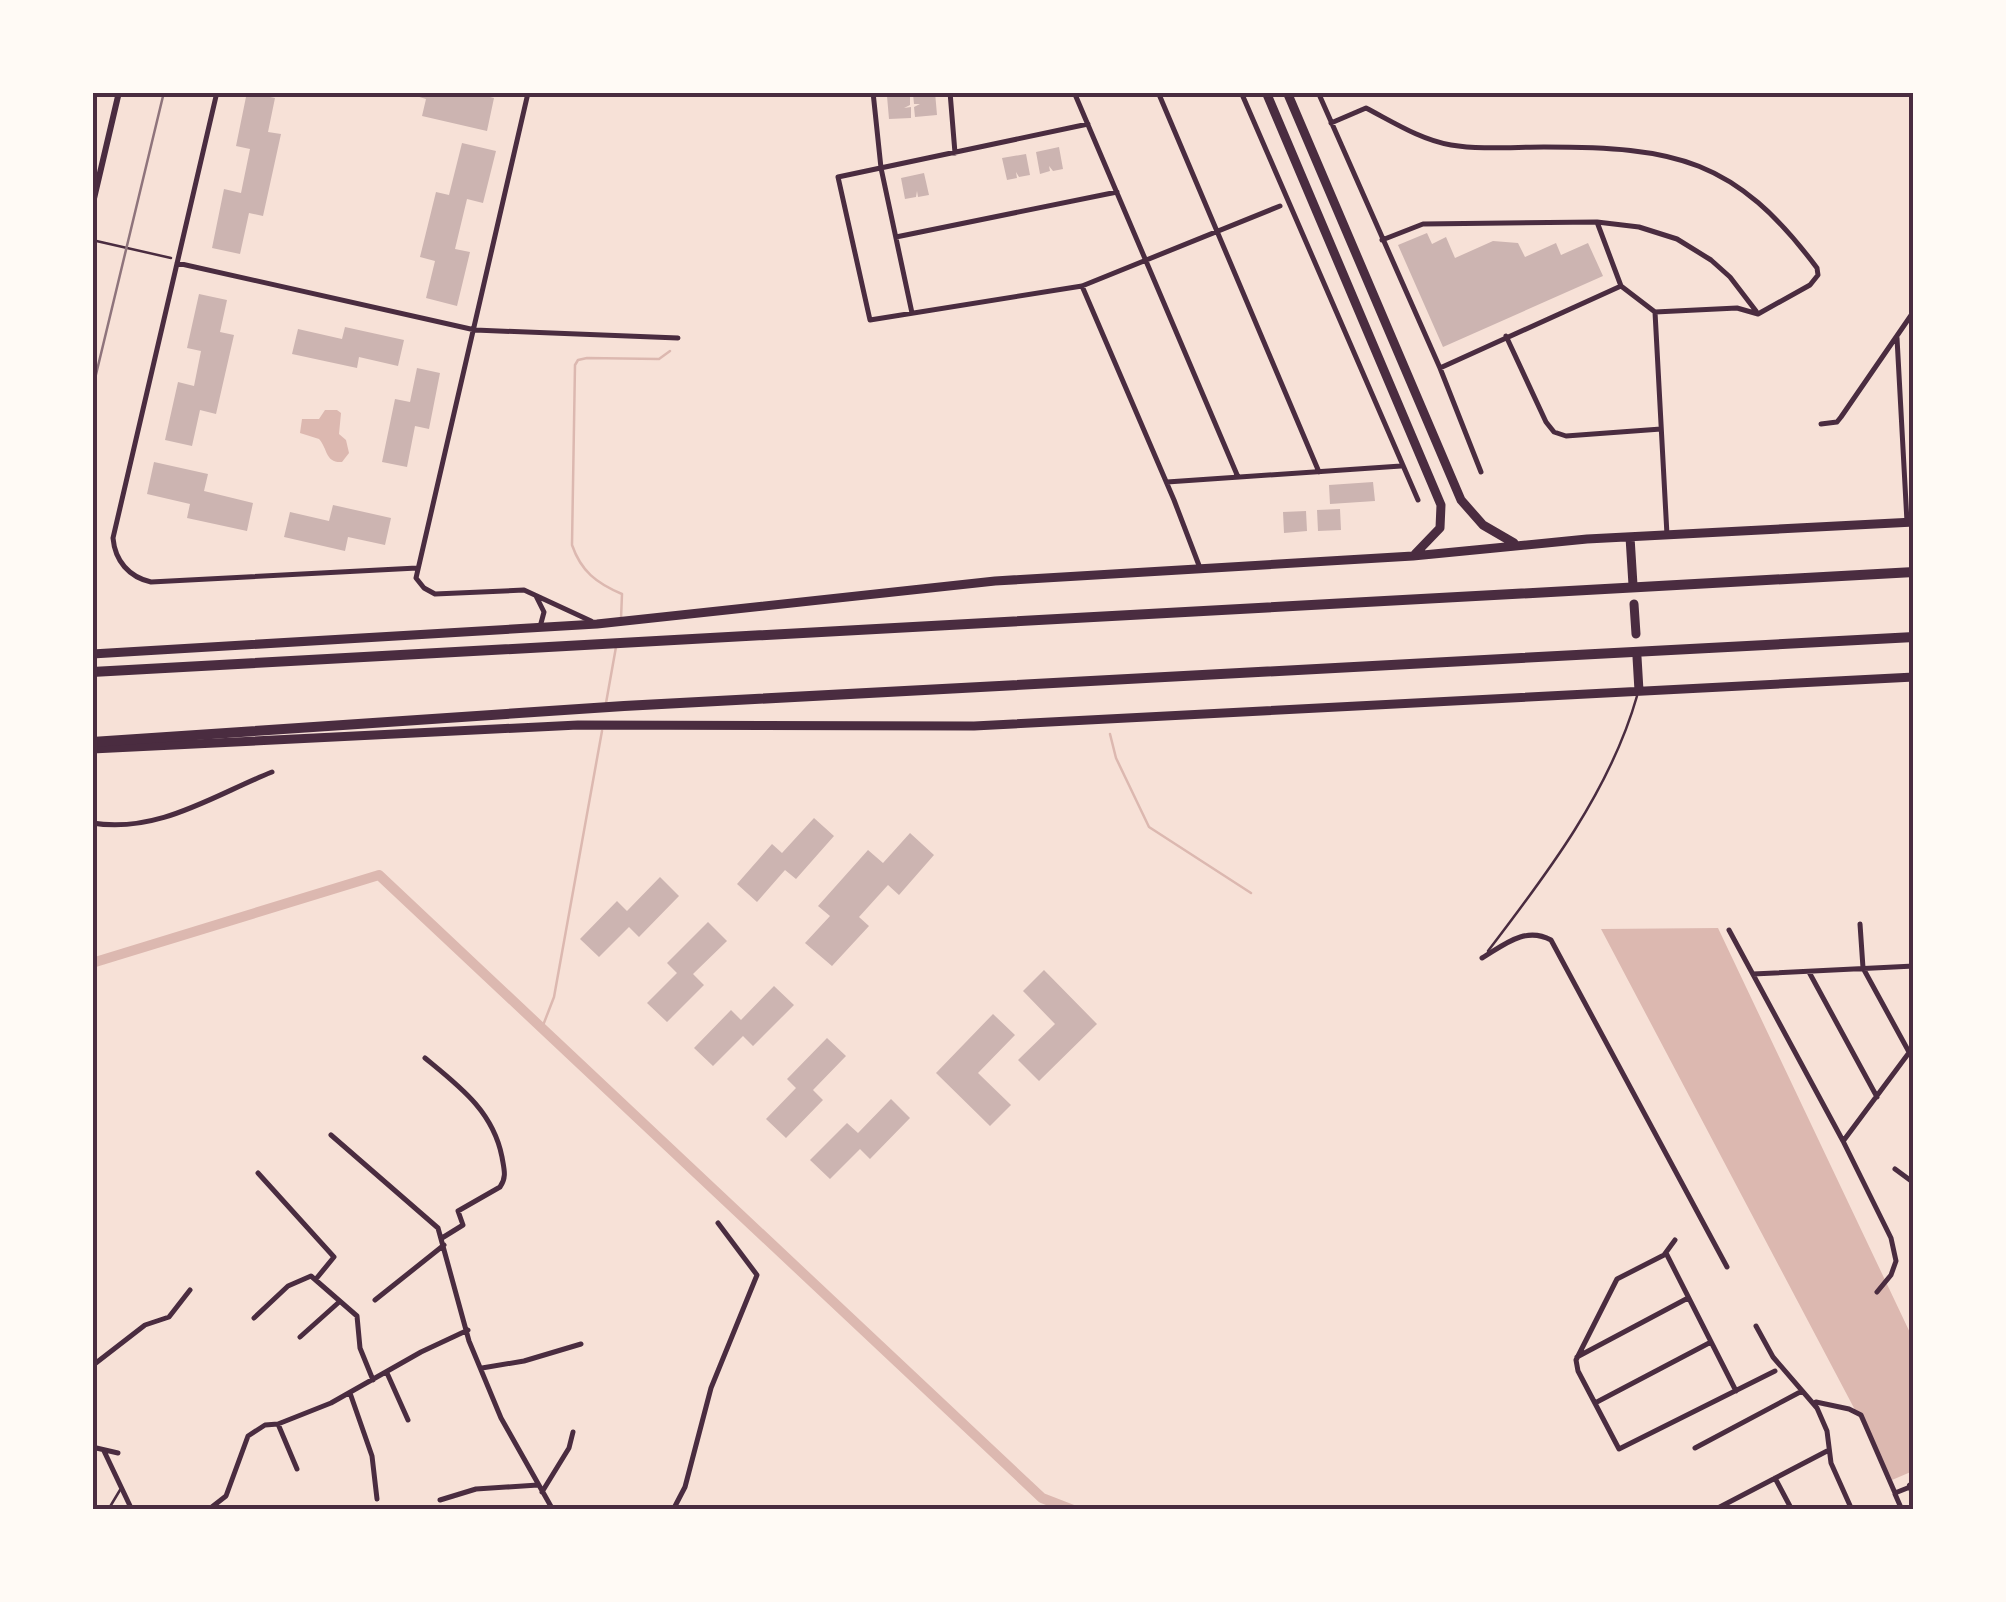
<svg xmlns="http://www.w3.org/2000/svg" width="2006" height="1602" font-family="Quicksand,sans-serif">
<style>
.water{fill:#dcb8b0}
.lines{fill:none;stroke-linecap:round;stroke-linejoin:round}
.stream{stroke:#dcb8b0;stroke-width:2.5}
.canal{stroke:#dcb8b0;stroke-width:10}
.building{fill:#ccb4b1}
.path{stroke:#4a2c40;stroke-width:2.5}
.service{stroke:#4a2c40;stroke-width:2.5}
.minor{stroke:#4a2c40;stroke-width:5}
.tertiary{stroke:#4a2c40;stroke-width:6}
.secondary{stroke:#4a2c40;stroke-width:8}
.primary{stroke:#4a2c40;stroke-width:9}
.motorway{stroke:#4a2c40;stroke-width:10}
.rail{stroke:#8f747c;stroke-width:2.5}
.neatline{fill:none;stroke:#4a2c40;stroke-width:4}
</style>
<rect width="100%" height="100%" fill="#f7e1d7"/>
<!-- water -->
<path class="water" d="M325,410H337L341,413L339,434L346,440L349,453L342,462C325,463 328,449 319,439L300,433L302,419H319Z
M1718,928L1913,1339V1471L1892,1480L1601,929Z"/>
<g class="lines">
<!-- stream -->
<path class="stream" d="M621,619L622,594C596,583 581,571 572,545L575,365L578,360L587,358L659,359L670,351
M606,703L616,647
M1110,734L1116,758L1149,827L1251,893
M542,1028L554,997L602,731"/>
<!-- canal -->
<path class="canal" d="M92,963L379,875L1042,1498L1073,1510"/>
</g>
<!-- building -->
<path class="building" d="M247,92L275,98L268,132L281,134L263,216L249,213L240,254L212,248L224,189L241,193L250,149L236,146Z
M403,92H471L494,98L487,131L422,116L426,99Z
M935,92L937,115L915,117L914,107L920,104H914L913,94Z
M910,94V105L904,108L911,107V118L889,119L887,96Z
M462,143L496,151L483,203L467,199L455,249L470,252L457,306L426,298L435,261L420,257L436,192L449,195Z
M1059,147L1063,169L1053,171L1049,166L1050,171L1040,174L1036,152Z
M1026,154L1030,175L1019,177L1016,172L1017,178L1007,180L1002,158Z
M924,173L929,195L918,197L917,191L916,197L905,199L901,178Z
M1427,233L1432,244L1446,237L1455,258L1493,241L1518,243L1525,257L1556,243L1561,255L1588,243L1603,276L1443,347L1398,245Z
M199,294L227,300L220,332L234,335L216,414L200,410L192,446L165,440L178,382L194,386L201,351L187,348Z
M345,327L404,340L398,366L359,357L357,368L292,354L298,329L342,339Z
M417,368L440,373L429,429L415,426L407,467L382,462L395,399L410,402Z
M154,462L208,474L204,491L253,503L247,531L187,518L190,504L147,494Z
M1373,482L1375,501L1330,504L1329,485Z
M333,505L391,518L385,545L348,537L345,551L284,537L290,512L329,521Z
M1340,509L1341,530L1318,531L1317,510Z
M1306,511L1307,531L1284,533L1283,512Z
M814,818L834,836L796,879L785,870L757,902L737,884L772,844L782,853Z
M910,833L934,855L899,895L888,885L859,917L869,926L832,966L805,943L830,916L818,906L868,850L883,863Z
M660,877L679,896L639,937L629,927L599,957L580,939L617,901L627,911Z
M708,922L727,941L693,974L704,985L667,1022L647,1003L677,973L667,963Z
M1044,970L1097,1024L1039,1081L1018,1060L1055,1024L1023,991Z
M774,986L794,1005L753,1046L743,1036L713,1066L694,1048L731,1010L741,1020Z
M993,1014L1015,1035L978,1073L1011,1105L990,1126L936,1073Z
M827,1038L846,1056L813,1090L823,1100L786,1138L766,1119L796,1088L787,1079Z
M891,1099L910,1118L870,1159L860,1149L830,1179L810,1160L847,1123L858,1133Z"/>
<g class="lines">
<!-- path -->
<path class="path" d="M92,240L171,258"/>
<!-- service -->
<path class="service" d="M1488,951C1547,874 1610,791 1637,696
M108,1510L120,1490"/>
<!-- minor -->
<path class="minor" d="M217,92L113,538C115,561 129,577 151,582L417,568
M873,92L881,168L912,313
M950,92L955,153
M1074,92L1238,477
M1158,92L1319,472
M1241,92L1418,500
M1318,92L1440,368L1481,472
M528,93L416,578L424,588L435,594L524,590L591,621
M1331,123L1366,108C1393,122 1421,140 1451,145C1481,150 1513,147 1544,147C1675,147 1735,158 1817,268L1818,275L1810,285L1758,314L1737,308L1655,312
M1088,124L838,177L870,320L1082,286L1280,206
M1597,222L1621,286L1655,312L1667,535
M896,237L1117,192
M1382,240L1423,224L1597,222L1639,227L1677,239L1711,260L1730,277L1756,311
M177,263L475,330L678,338
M1082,286L1174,500L1200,568
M1506,336L1546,422L1554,432L1566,436L1661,429
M1897,338L1907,522
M1440,368L1621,286
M1821,424L1837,422L1841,417L1914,311
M1167,482L1401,466
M536,596L544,612L540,627
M92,823C158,834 214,795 272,772
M1860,924L1863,968L1909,1052
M1729,930L1843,1141L1891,1238L1896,1261L1891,1275L1877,1292
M1482,958C1504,945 1525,926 1551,940L1727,1267
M1809,972L1877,1097
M1753,974L1914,966
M425,1058C459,1086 493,1111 502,1157C504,1169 507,1177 500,1187L458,1211L463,1225L442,1238
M331,1135L438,1228L469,1341L501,1418L553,1510
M1844,1140L1914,1046
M1895,1169L1914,1183
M258,1173L334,1257L316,1279
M1675,1240L1664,1255L1617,1279L1576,1360L1578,1371L1619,1449L1775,1371
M1666,1253L1736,1391
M375,1300L444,1245
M254,1318L288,1286L311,1276L357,1316L360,1348L373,1380
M1756,1326L1773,1357L1817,1408L1827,1431L1831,1463L1852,1510
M300,1337L338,1303
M1577,1357L1688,1298
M92,1366L145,1325L169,1317L190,1290
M482,1368L524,1361L581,1344
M387,1373L408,1420
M350,1393L372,1456L377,1499
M1816,1402L1849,1409L1861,1415L1895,1493L1910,1487
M1595,1403L1711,1342
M278,1424L297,1469
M92,1447L118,1453
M1695,1448L1802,1391
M104,1451L132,1510
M1775,1478L1792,1510
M542,1492L569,1448L573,1432
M1895,1494L1902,1510
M440,1500L476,1489L538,1485
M208,1510L226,1496L248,1436L265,1425L278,1424L331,1403L421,1352L468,1330
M673,1510L685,1487L711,1388L757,1275L718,1223
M1714,1510L1829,1450"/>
<!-- tertiary -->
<path class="tertiary" d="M528,92H548
M92,207L119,92"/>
<!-- secondary -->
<path class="secondary" d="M1911,1486L1914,1493"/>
<!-- primary -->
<path class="primary" d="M1266,92L1441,505L1440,528L1415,554
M1287,92L1461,500L1483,525L1514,543
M1630,537L1633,585
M1634,604L1636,634
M92,654L597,624L995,581L1413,556L1587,539L1914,522
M1637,657L1639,691
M92,749L578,725L974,726L1914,677"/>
<!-- motorway -->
<path class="motorway" d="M92,672L1914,572
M92,742L624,706L1914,637"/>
<!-- rail -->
<path class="rail" d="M92,391L164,92"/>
</g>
<!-- border -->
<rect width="2006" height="1602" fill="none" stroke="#fffaf5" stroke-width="190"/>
<rect x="95" y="95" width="1816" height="1412" class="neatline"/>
</svg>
